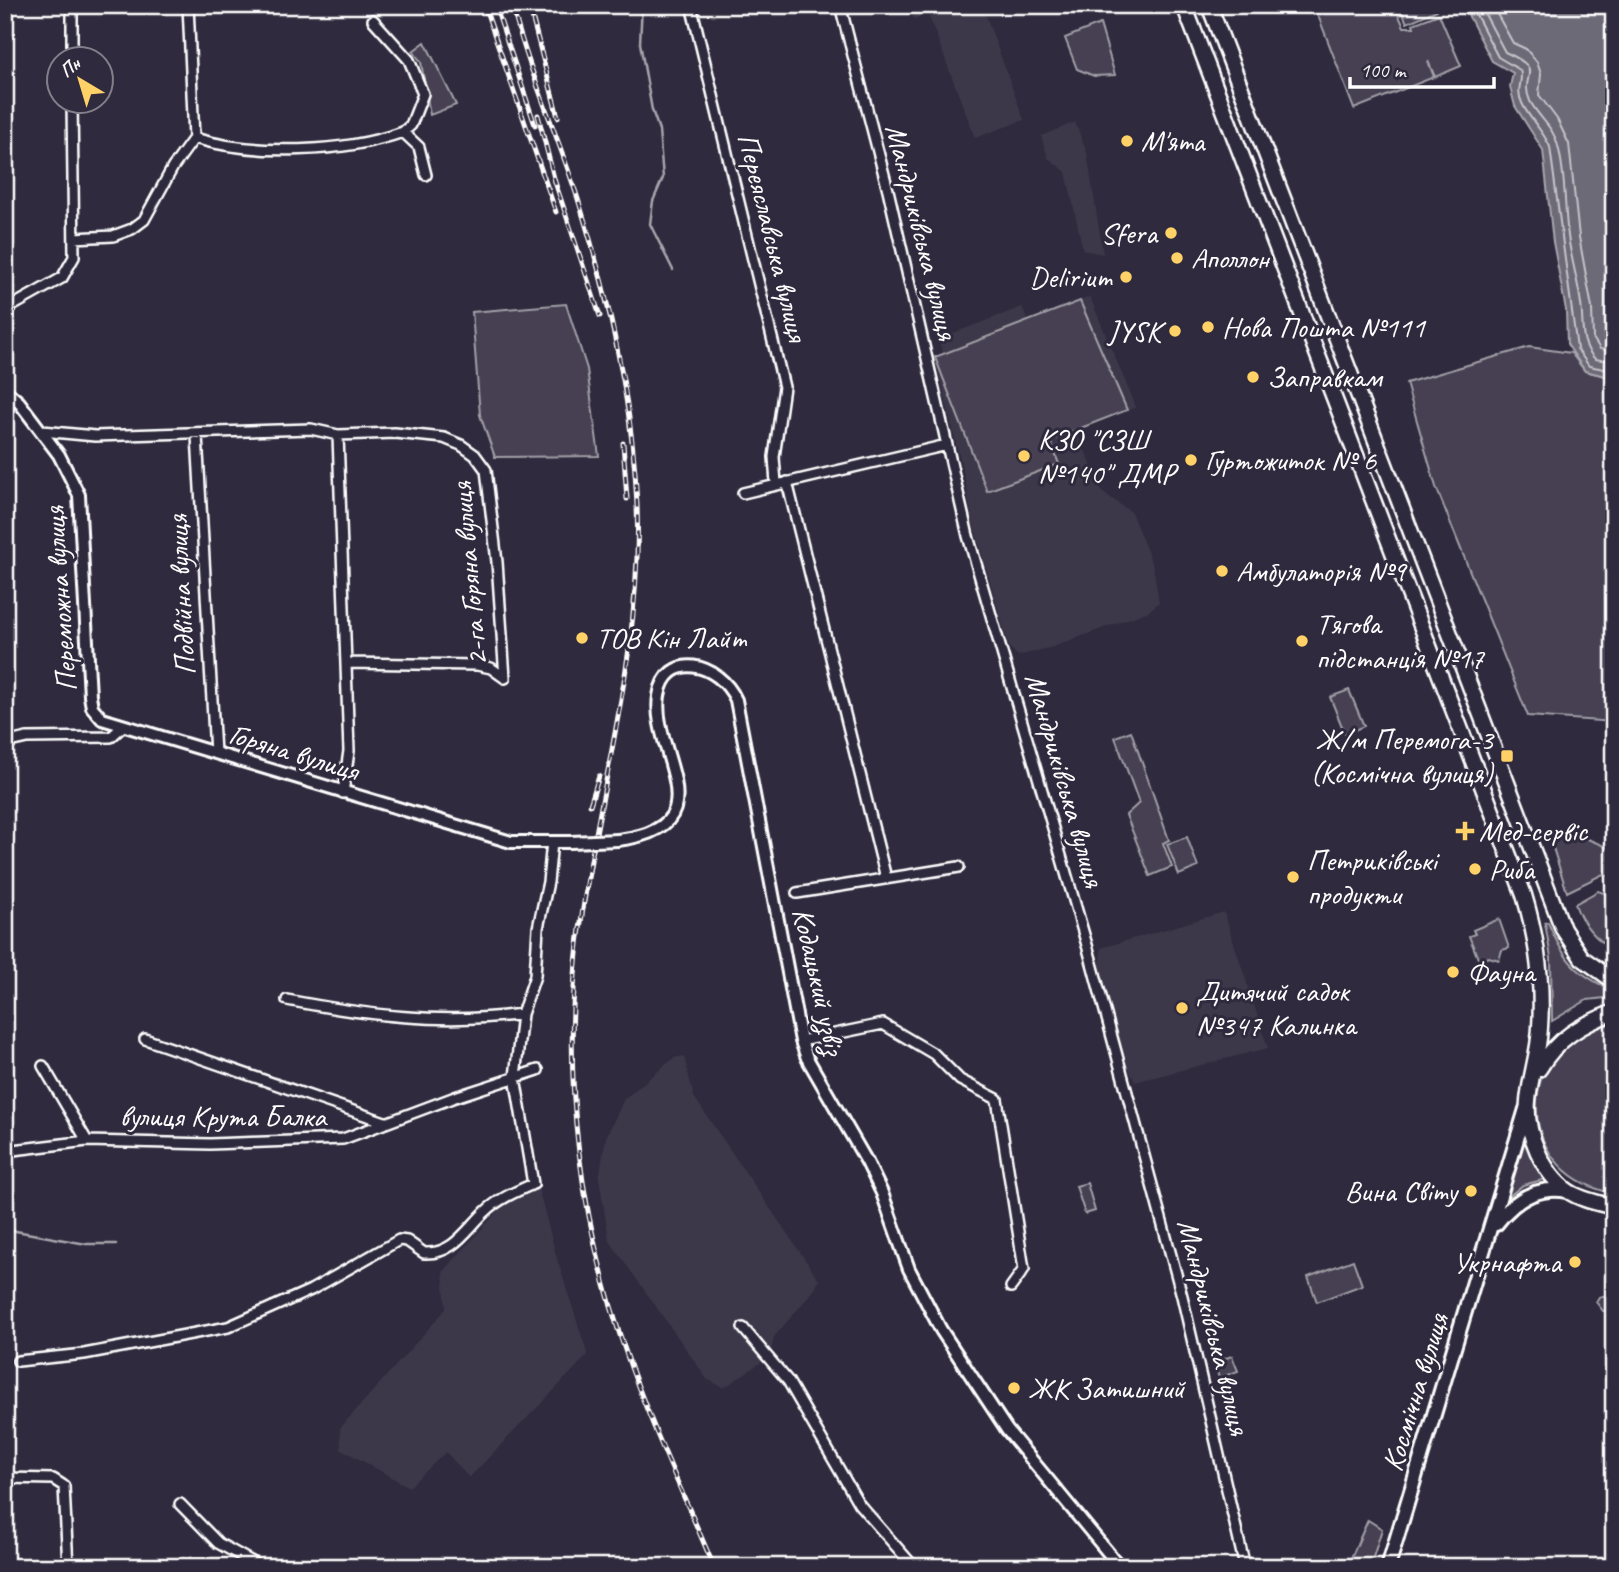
<svg xmlns="http://www.w3.org/2000/svg" width="1619" height="1572" font-family="Caveat,sans-serif">
<style>
.built{fill:#3c3749}
.green{fill:#464152;stroke:#a2a0a8;stroke-width:2}
.water{fill:#6d6a77;stroke:#a7a6ad;stroke-width:2}
.lines{fill:none;stroke-linecap:round;stroke-linejoin:round}
.shore{stroke:#c5c3c9;stroke-width:2}
.stream{stroke:#a7a6ad;stroke-width:2.5}
.minor-casing{stroke:#fff;stroke-width:14}
.tertiary-casing{stroke:#fff;stroke-width:16}
.secondary-casing{stroke:#fff;stroke-width:18}
.primary-casing{stroke:#fff;stroke-width:19}
.minor{stroke:#2f2a3d;stroke-width:9}
.tertiary{stroke:#2f2a3d;stroke-width:10}
.secondary{stroke:#2f2a3d;stroke-width:12}
.primary{stroke:#2f2a3d;stroke-width:14}
.rail-casing{stroke:#fff;stroke-width:5}
.rail{stroke:#2f2a3d;stroke-width:2.5;stroke-dasharray:8;stroke-linecap:butt}
.tertiary-bridge-casing{stroke:#fff;stroke-width:16;stroke-linecap:butt}
.tertiary-bridge{stroke:#2f2a3d;stroke-width:10}
.poi-dot{fill:#ffd166;stroke:#2f2a3d;stroke-width:2.5}
.labels{text-anchor:middle;dominant-baseline:central;stroke-width:6;stroke-linejoin:round;paint-order:stroke}
.poi-label{font-size:30px;fill:#fff;stroke:#2f2a3d;text-anchor:start}
.street-label{font-size:30px;fill:#fff;stroke:#2f2a3d}
</style>
<rect width="100%" height="100%" fill="#2f2a3d"/>
<filter id="ink" filterUnits="userSpaceOnUse"><feTurbulence type="fractalNoise" baseFrequency=".0143" numOctaves="2"/><feDisplacementMap in="SourceGraphic" scale="14" xChannelSelector="R" yChannelSelector="G"/><feConvolveMatrix kernelMatrix="1 2 1 2 8 2 1 2 1" color-interpolation-filters="sRGB"/></filter>
<g filter="url(#ink)">
<!-- built -->
<path class="built" d="M910,5H982L1024,120L975,138L928,14L914,19Z
M1075,122L1087,153L1103,254L1083,250L1066,172L1048,158L1041,136Z
M1090,297L1136,407L1077,430L1102,492L1131,512L1153,566L1159,602L1149,611L1056,646L1018,656L1009,647L972,519L966,484L935,357L943,353L938,339L1022,307L1028,321Z
M1224,912L1268,1048L1135,1082L1122,1056L1100,968L1101,948Z
M684,1056L694,1097L819,1280L815,1289L774,1337L770,1356L724,1388L707,1379L609,1240L599,1178L606,1137L624,1099L674,1058Z
M537,1183L557,1259L588,1355L469,1478L446,1452L409,1487L341,1449L340,1428L446,1309L443,1272L504,1204L517,1192Z"/>
<!-- green -->
<path class="green" d="M1314,5H1394L1404,27H1414L1413,24L1439,14L1461,66L1435,77L1428,61L1434,77L1354,109Z
M1399,5H1435L1437,10L1407,23Z
M1100,24L1115,75L1094,76L1077,69L1065,38Z
M425,42L456,105L430,115L421,62L413,51Z
M1080,301L1127,410L1050,440L1059,464L987,491L935,357Z
M566,304L587,369L599,456L495,457L480,415L472,312Z
M1529,347L1571,353L1585,371L1614,378V722L1528,716L1436,487L1406,383Z
M1349,690L1364,726L1345,734L1330,697Z
M1131,731L1169,840L1163,843L1172,867L1150,876L1126,815L1139,803L1115,737Z
M1566,830L1614,850L1611,857L1614,879L1603,874L1567,892L1548,832Z
M1187,837L1198,867L1179,875L1167,844Z
M1614,887V949C1596,941 1581,922 1575,904L1598,891L1610,895Z
M1499,919L1509,948L1502,950L1499,960L1489,957L1479,961L1469,936L1475,934L1473,930Z
M1548,922C1564,961 1576,974 1614,991V997L1587,1000L1552,1021L1551,958L1545,923Z
M1614,1024V1193H1612C1504,1170 1519,1031 1614,1024Z
M1521,1136L1546,1179L1523,1185L1504,1200Z
M1087,1183L1095,1211L1085,1214L1076,1186Z
M1353,1260L1362,1285L1317,1302L1308,1277Z
M1614,1294V1310L1603,1311L1596,1302L1599,1297Z
M1232,1356L1238,1371L1219,1378L1214,1362Z
M1368,1520L1382,1529L1370,1567H1347Z"/>
<!-- water -->
<path class="water" d="M1463,5H1614V378L1585,371L1567,344L1566,310L1553,242L1543,150L1515,106L1510,87L1513,73L1492,61Z"/>
<g class="lines">
<!-- shore -->
<path class="shore" d="M1471,5L1498,57L1520,70C1524,81 1515,88 1522,103C1529,119 1543,130 1550,147L1577,349L1589,366L1614,371
M1480,5L1505,52C1548,71 1518,74 1530,101C1538,117 1554,127 1558,146C1566,175 1564,206 1568,236C1571,258 1578,281 1581,304C1584,325 1579,342 1595,359L1614,362
M1492,5L1513,43L1526,49L1537,62L1541,74L1539,95L1557,119L1569,144L1579,237L1592,308L1593,338L1600,349L1614,351"/>
<!-- stream -->
<path class="stream" d="M642,5L640,43L652,110L659,130L663,178L653,201L650,224L673,270
M5,1229L86,1244H116"/>
<!-- minor casing -->
<g class="minor-casing">
<path id="minor" d="M72,5V60
M691,5L784,387L774,457L776,483
M840,5L888,190L968,536L1089,952L1182,1296L1245,1567
M373,20L409,60L423,94L411,125L403,132
M194,138C255,156 344,153 403,132L419,147L426,175
M74,238L113,236L132,229L144,220L173,167L194,138L188,5
M5,310L62,278L74,257L72,102
M42,431L95,436L311,429L338,435L395,433L444,438L461,445L475,455L486,470L497,562L505,678
M197,435L215,753
M338,435L349,751L343,793
M787,482L886,878
M743,493L947,445
M346,663L477,665L491,668L505,678
M5,743L27,738L111,737L122,727
M797,893L959,867
M287,1000C365,1015 443,1025 522,1014
M145,1039L385,1122
M801,1041L883,1024L934,1054L960,1080L997,1099L1024,1269L1011,1287
M43,1066L87,1141
M5,1151L87,1141L210,1144L343,1139L455,1097L538,1070
M743,1328L788,1381L859,1504L914,1567
M18,1361L84,1354L228,1327L311,1290L399,1240L407,1241L424,1253C453,1255 467,1229 485,1212C498,1199 517,1191 533,1184L515,1077L522,1014L535,976L538,928L548,882L552,842
M5,1478L53,1479L64,1486L68,1567
M180,1504L218,1543L261,1567"/>
</g>
<!-- tertiary casing -->
<g class="tertiary-casing">
<path id="tertiary" d="M5,390L19,402L59,455L79,495L90,696L92,707L102,719L511,842H570
M618,840C726,827 650,752 659,696C666,650 719,662 736,700L801,1041L807,1058L867,1162L882,1193L909,1269L941,1330L1007,1430L1120,1567"/>
</g>
<!-- secondary casing -->
<g class="secondary-casing">
<path id="secondary" d="M1496,1224C1514,1200 1537,1185 1568,1191
M1388,1567L1526,1109"/>
</g>
<!-- primary casing -->
<g class="primary-casing">
<path id="primary" d="M1184,5L1524,895C1537,938 1543,982 1540,1027C1539,1053 1530,1077 1528,1101C1525,1132 1543,1174 1568,1191C1581,1200 1599,1203 1614,1207
M1209,5L1563,929L1582,958L1614,981
M1539,1069C1557,1038 1581,1025 1614,1012"/>
</g>
<!-- minor -->
<use href="#minor" class="minor"/>
<!-- tertiary -->
<use href="#tertiary" class="tertiary"/>
<!-- secondary -->
<use href="#secondary" class="secondary"/>
<!-- primary -->
<use href="#primary" class="primary"/>
<!-- rail casing -->
<g class="rail-casing">
<path id="rail" d="M484,5L556,212
M495,5L535,125
M512,5C530,76 561,142 582,212C611,307 633,405 637,505C643,655 596,797 578,944C562,1081 580,1220 625,1350C650,1424 684,1495 714,1567
M529,5L558,117
M538,115L555,182L600,316
M623,443L627,499
M590,805L599,776"/>
</g>
<!-- rail -->
<use href="#rail" class="rail"/>
<!-- tertiary-bridge casing -->
<g class="tertiary-bridge-casing">
<path id="tertiary-bridge" d="M570,842L618,840"/>
</g>
<!-- tertiary-bridge -->
<use href="#tertiary-bridge" class="tertiary-bridge"/>
</g>
</g>
<!-- markers -->
<g class="poi-dot">
<circle cx="1127" cy="141" r="7"/>
<circle cx="1171" cy="233" r="7"/>
<circle cx="1177" cy="258" r="7"/>
<circle cx="1126" cy="277" r="7"/>
<circle cx="1208" cy="327" r="7"/>
<circle cx="1175" cy="331" r="7"/>
<circle cx="1253" cy="377" r="7"/>
<circle cx="1024" cy="456" r="7"/>
<circle cx="1191" cy="460" r="7"/>
<circle cx="1222" cy="571" r="7"/>
<circle cx="582" cy="638" r="7"/>
<circle cx="1302" cy="641" r="7"/>
<rect x="1500" y="749" width="14" height="14" rx="3.5"/>
<path d="M1461.5 820.5h7v7h7v7h-7v7h-7v-7h-7v-7h7z"/>
<circle cx="1475" cy="869" r="7"/>
<circle cx="1293" cy="877" r="7"/>
<circle cx="1453" cy="972" r="7"/>
<circle cx="1182" cy="1008" r="7"/>
<circle cx="1471" cy="1191" r="7"/>
<circle cx="1575" cy="1262" r="7"/>
<circle cx="1014" cy="1388" r="7"/>
</g>
<g class="labels">
<!-- poi labels -->
<g class="poi-label">
<text x="1141" y="141">М'ята</text>
<text x="1157" y="233" text-anchor="end">Sfera</text>
<text x="1191" y="258">Аполлон</text>
<text x="1112" y="277" text-anchor="end">Delirium</text>
<text x="1222" y="327">Нова Пошта №111</text>
<text x="1161" y="331" text-anchor="end">JYSK</text>
<text x="1267" y="377">Заправкам</text>
<text x="1038" y="439">КЗО "СЗШ<tspan x="1038" dy="34">№140" ДМР</tspan></text>
<text x="1205" y="460">Гуртожиток № 6</text>
<text x="1236" y="571">Амбулаторія №9</text>
<text x="1316" y="624">Тягова<tspan x="1316" dy="34">пiдстанцiя №17</tspan></text>
<text x="596" y="638">ТОВ Кін Лайт</text>
<text x="1493" y="739" text-anchor="end">Ж/м Перемога-3<tspan x="1493" dy="34">(Космічна вулиця)</tspan></text>
<text x="1479" y="831">Мед-сервіс</text>
<text x="1307" y="860">Петриківські<tspan x="1307" dy="34">продукти</tspan></text>
<text x="1489" y="869">Риба</text>
<text x="1467" y="972">Фауна</text>
<text x="1196" y="991">Дитячий садок<tspan x="1196" dy="34">№347 Калинка</tspan></text>
<text x="1457" y="1191" text-anchor="end">Вина Світу</text>
<text x="1561" y="1262" text-anchor="end">Укрнафта</text>
<text x="1028" y="1388">ЖК Затишний</text>
</g>
<!-- street labels -->
<g class="street-label">
<text transform="translate(922 232) rotate(76)">Мандриківська вулиця</text>
<text transform="translate(773 237) rotate(76)">Переяславська вулиця</text>
<text transform="translate(469 574) rotate(-95)">2-га Горяна вулиця</text>
<text transform="translate(181 595) rotate(-93)">Подвійна вулиця</text>
<text transform="translate(60 599) rotate(-94)">Переможна вулиця</text>
<text transform="translate(294 752) rotate(17)">Горяна вулиця</text>
<text transform="translate(1065 780) rotate(74)">Мандриківська вулиця</text>
<text transform="translate(819 981) rotate(77)">Кодацький узвіз</text>
<text x="223" y="1116">вулиця Крута Балка</text>
<text transform="translate(1214 1327) rotate(76)">Мандриківська вулиця</text>
<text transform="translate(1415 1392) rotate(-73)">Космічна вулиця</text>
</g>
</g>
<!-- margin -->
<rect width="1619" height="1572" fill="none" stroke="#2f2a3d" stroke-width="28"/>
<rect x="14" y="14" width="1591" height="1544" fill="none" stroke="#fff" stroke-width="2.5" filter="url(#ink)"/>
<!-- north arrow -->
<g transform="translate(80 80) rotate(322)"><circle r="33" fill="#2f2a3d" stroke="#827f8b" stroke-width="2"/>
<path d="M0-5L12 26L0 18L-12 26Z" fill="#ffd166"/>
<text y="-10" font-size="19" font-weight="bold" text-anchor="middle" fill="#ffffff">Пн</text>
</g>
<!-- scale -->
<path d="M1350 77v10h144v-10" fill="none" stroke="#ffffff" stroke-width="3.5"/>
<text x="1360" y="77" font-size="21" fill="#ffffff" stroke="#2f2a3d" stroke-width="5" paint-order="stroke">100 m</text>
</svg>
